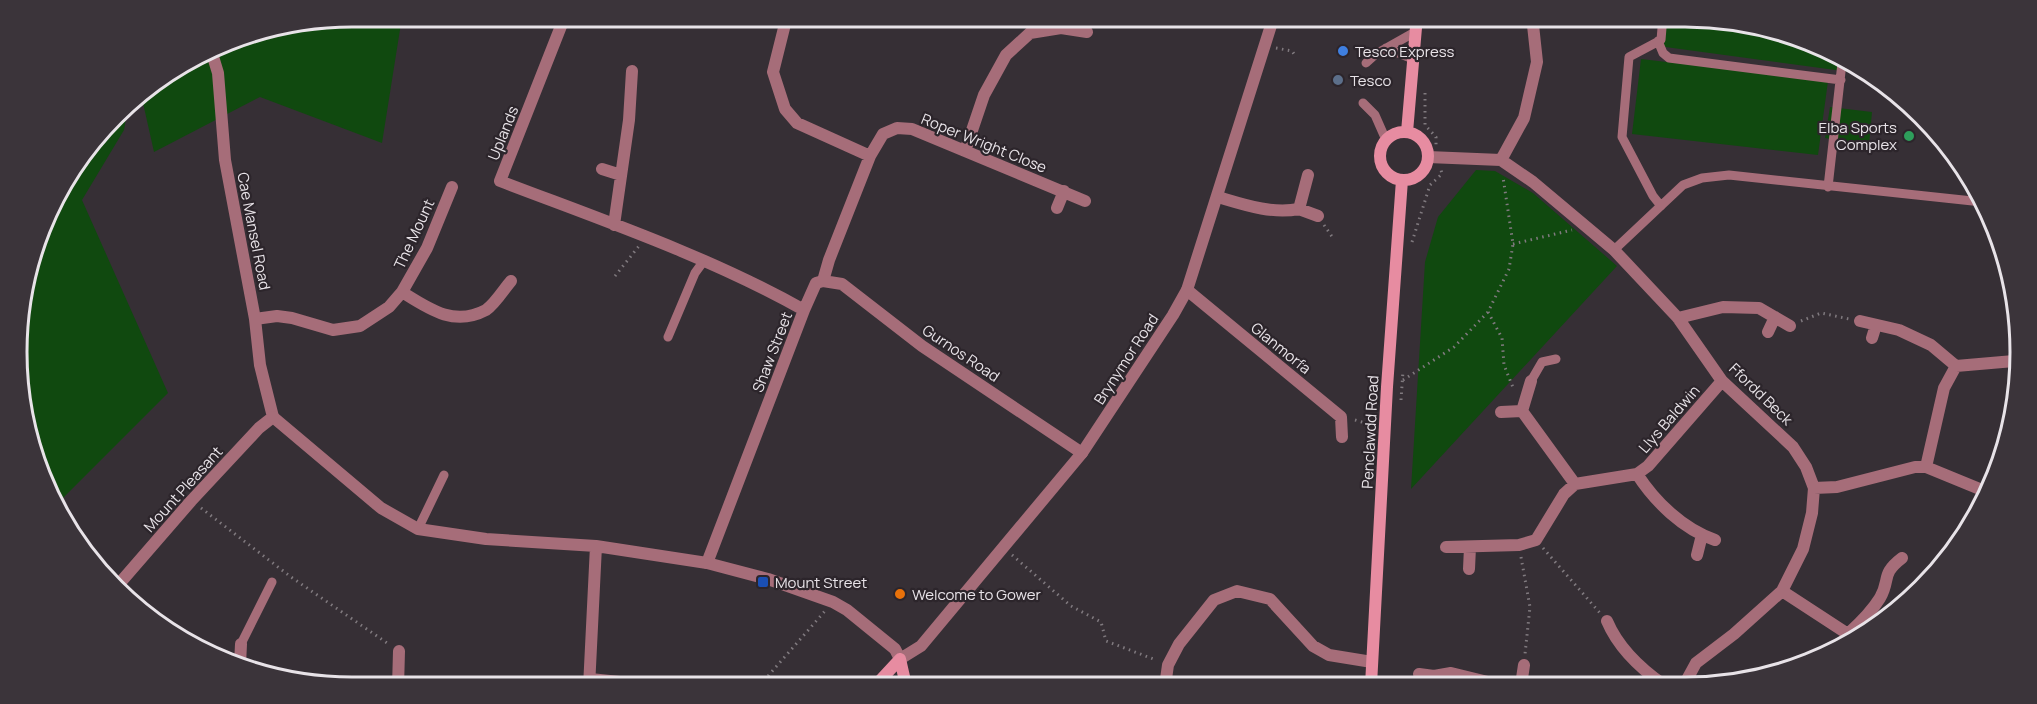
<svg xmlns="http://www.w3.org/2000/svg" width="2037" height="704" font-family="Manrope,sans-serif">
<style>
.green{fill:#10490f}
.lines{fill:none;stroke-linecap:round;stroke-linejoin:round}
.path{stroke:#807a7f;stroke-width:3;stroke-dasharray:1.5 4.5;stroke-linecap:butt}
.service{stroke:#a66d79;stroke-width:9}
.minor{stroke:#a66d79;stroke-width:12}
.tertiary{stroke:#a66d79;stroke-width:12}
.secondary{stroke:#e78ca1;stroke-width:12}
.shop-dot{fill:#3f7fe0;stroke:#2c252b;stroke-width:2}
.service-dot{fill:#5c6f8a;stroke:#2c252b;stroke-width:2}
.leisure-dot{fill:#2e9e5b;stroke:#2c252b;stroke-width:2}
.transit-dot{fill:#1a4fb4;stroke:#2c252b;stroke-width:2}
.food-dot{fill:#e8710a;stroke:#2c252b;stroke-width:2}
.labels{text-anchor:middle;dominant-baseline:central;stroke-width:4.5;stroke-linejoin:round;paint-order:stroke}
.poi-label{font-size:15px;fill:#e8e3e8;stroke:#2c252b;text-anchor:start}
.street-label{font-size:15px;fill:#e8e3e8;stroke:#2c252b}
.rim{fill:none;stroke:#e8e3e8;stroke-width:3}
</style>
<rect width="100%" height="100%" fill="#362f35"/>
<!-- green -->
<path class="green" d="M352,17H402L382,143L260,97L154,152L141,94L224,42Z
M1662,17H1685L1771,28L1865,74L1658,46Z
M1641,59L1828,81L1818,155L1632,134Z
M129,102L124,130L82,200L168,393L57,504L28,439L19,309L51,203Z
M1830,107L1872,112L1869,145L1825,138Z
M1476,170L1495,171L1533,193L1617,266L1411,489L1425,262L1438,217Z"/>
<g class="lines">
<!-- path -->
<path class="path" d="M1276,48L1292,51L1294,54
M1425,93V125L1436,137V146
M1324,225L1333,238
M1412,242L1430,185L1442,174L1441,170
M1513,244L1572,230
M615,276L639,246
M1488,312L1502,338L1504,365L1514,390
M1801,321L1821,313L1849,319
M1403,380L1454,347L1488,312L1509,269L1513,244L1503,177
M1401,400L1403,371
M1355,420L1372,425
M201,508L291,577L390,645
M1543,548L1600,613
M1012,555L1071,606L1101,622L1106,641L1156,660
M1521,557L1530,607L1525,654
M768,676L825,611"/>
<!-- service -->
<path class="service" d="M1658,41L1663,53L1669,58L1841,80
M1386,48L1413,59
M1366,63L1376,54L1415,32
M1363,103L1375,115L1386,140
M1828,187L1842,63
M1661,206L1653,196L1622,137L1629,57L1661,40L1663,16
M1614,250L1683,185L1702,178L1729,175L1982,202
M668,337L695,273L703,262
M1531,381L1542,362L1556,359
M418,529L444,475
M241,644L272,582"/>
<!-- minor -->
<path class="minor" d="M565,16L500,181C602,220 708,256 804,310
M787,16L773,72L785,109L797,123L870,156
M965,151L984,95L1006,55L1030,33L1061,28L1087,32
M1428,157L1501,160L1533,182L1614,250L1678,318L1722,381L1793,447L1806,467L1814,488L1812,513L1803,549L1782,591L1734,634L1696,663L1684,685
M1501,160L1524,118L1537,62L1532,16
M602,169L621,175
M1218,197C1245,205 1271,214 1299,209L1308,175
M1057,208L1064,191
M1299,209L1318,216
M614,225L629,120L632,71
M823,281L842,284L922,346L1082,453
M1187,290L1341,417L1342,437
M402,292C429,309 454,327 486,310C495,304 504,289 511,281
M1678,318L1723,307L1759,308L1790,326
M255,319L277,316L292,318L333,330L360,326L389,307L402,292L427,248L452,187
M1860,321L1899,330L1931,345L1956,366L2014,361
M1768,332L1775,317
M1872,338L1876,325
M1531,381L1522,411L1575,484
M1501,412L1522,411
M1926,467L1944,388L1956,366
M1637,474C1655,502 1683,529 1715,540
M1814,488L1837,487L1915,467H1926L1987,492
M1446,547L1519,545L1536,540L1564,494L1575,484L1637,474L1648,466L1722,381
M1697,555L1702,535
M707,563L804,310L816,283L823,281L829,260L870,156L883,134L897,128L912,129L1085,201
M1469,569L1470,547
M119,584L191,501L259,428L273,417L260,365L255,319L225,160L218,73L211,50
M1782,591L1854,638
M1607,621C1618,647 1641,669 1664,685
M1849,633C1860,623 1872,611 1880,598C1891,579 1880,575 1902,558
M240,665L241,644
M1419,674L1434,676L1451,673L1500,685
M590,679L669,687
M1521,685L1524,665
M1165,686L1168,665L1179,644L1214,600L1237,591L1270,599L1313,646L1329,655L1372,662
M398,687L399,651
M751,687L761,684"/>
<!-- tertiary -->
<path class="tertiary" d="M273,417L381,508L418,529L486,539L596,546L707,563L768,579L833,602L847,610L895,649L900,659L921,646L1082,453L1173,315L1187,290L1274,16
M589,687L596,546"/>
<!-- secondary -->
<path class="secondary" d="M1407,132L1417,16
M1380 156a24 24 0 1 1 48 0a24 24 0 1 1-48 0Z
M900,659L905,681L908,686
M1371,685L1387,387L1402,180
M875,686L900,659"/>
</g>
<!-- markers -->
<circle class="shop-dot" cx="1343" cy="51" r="6"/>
<circle class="service-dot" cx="1338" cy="80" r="6"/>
<circle class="leisure-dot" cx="1909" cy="136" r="6"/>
<rect class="transit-dot" x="757" y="576" width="12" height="12" rx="3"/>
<circle class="food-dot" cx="900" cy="594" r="6"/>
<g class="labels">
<!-- poi labels -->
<g class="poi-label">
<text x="1355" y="51">Tesco Express</text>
<text x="1350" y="80">Tesco</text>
<text x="1897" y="127" text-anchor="end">Elba Sports<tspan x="1897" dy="17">Complex</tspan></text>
<text x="775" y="582">Mount Street</text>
<text x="912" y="594">Welcome to Gower</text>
</g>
<!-- street labels -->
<g class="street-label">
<text transform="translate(503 133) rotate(-68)">Uplands</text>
<text transform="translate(984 143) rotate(22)">Roper Wright Close</text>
<text transform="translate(254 231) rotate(79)">Cae Mansel Road</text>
<text transform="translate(414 234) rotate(-65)">The Mount</text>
<text transform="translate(1281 348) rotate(39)">Glanmorfa</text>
<text transform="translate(772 352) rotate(-69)">Shaw Street</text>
<text transform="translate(961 353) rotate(34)">Gurnos Road</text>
<text transform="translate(1126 359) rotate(-57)">Brynymor Road</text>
<text transform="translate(1761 394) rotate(44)">Ffordd Beck</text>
<text transform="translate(1669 419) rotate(-49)">Llys Baldwin</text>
<text transform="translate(1370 432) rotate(-87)">Penclawdd Road</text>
<text transform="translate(183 489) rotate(-48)">Mount Pleasant</text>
</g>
</g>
<!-- crop -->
<path d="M0 0H2037V704H0ZM352 27H1685A325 325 0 0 1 2010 352V352A325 325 0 0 1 1685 677H352A325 325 0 0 1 27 352V352A325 325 0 0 1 352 27Z" fill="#3b343a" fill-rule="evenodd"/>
<path class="rim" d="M352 27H1685A325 325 0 0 1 2010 352V352A325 325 0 0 1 1685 677H352A325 325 0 0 1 27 352V352A325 325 0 0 1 352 27Z"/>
</svg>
